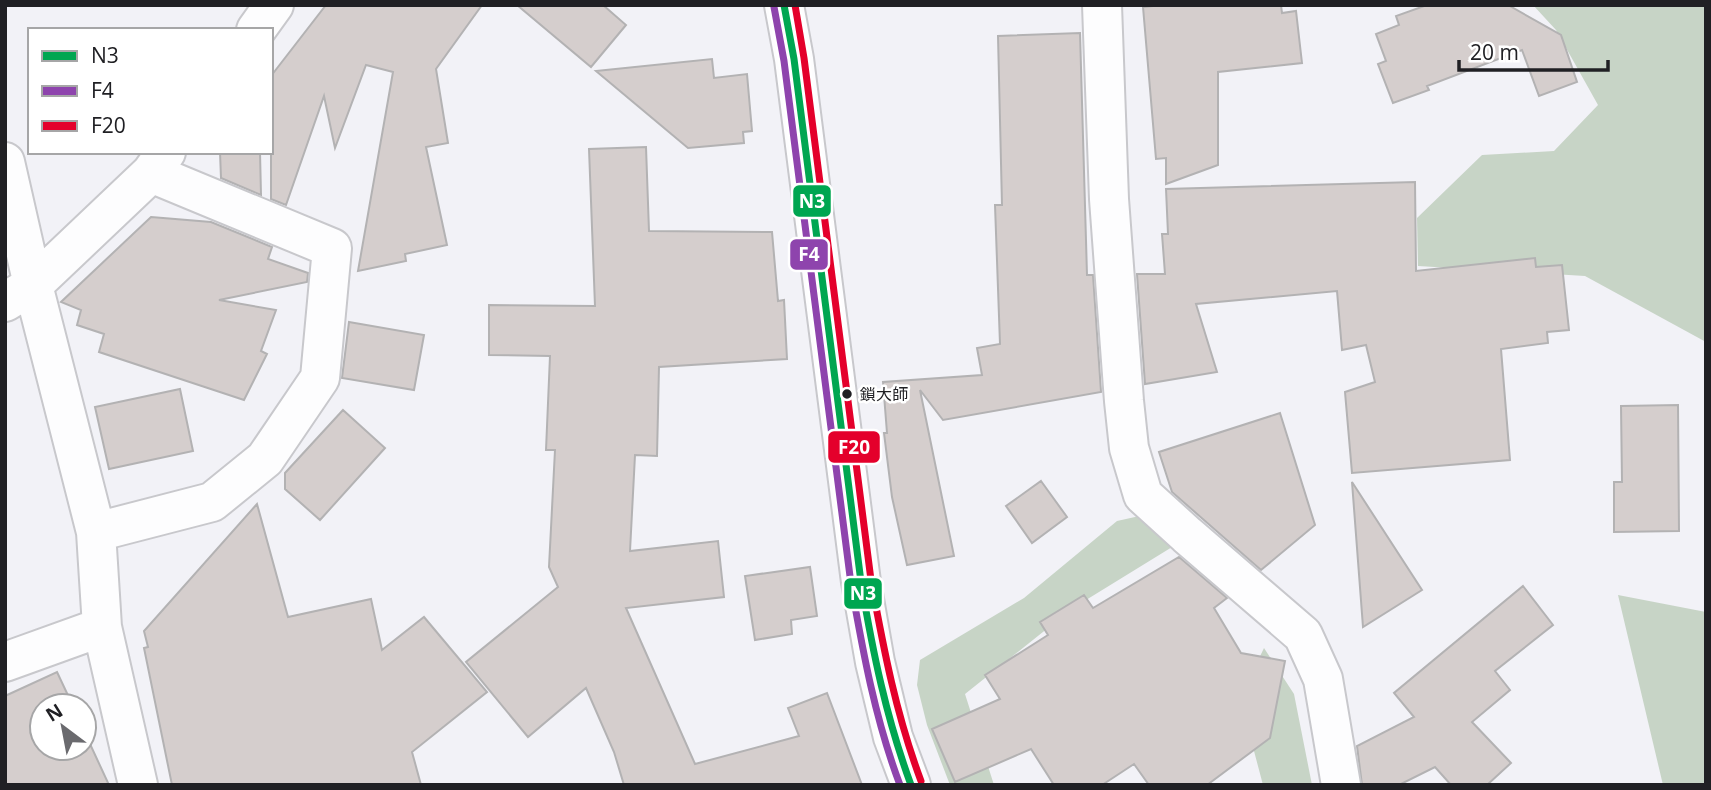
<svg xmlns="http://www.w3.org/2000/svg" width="1711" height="790" font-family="'Open Sans','Noto Sans JP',sans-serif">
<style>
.forest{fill:#c7d4c6}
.building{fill:#d5cecd;stroke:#b3b2b3;stroke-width:2}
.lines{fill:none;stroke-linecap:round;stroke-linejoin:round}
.street-casing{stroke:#c8c8cc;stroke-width:42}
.secondary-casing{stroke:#c8c8cc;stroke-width:42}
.street{stroke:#fdfdfe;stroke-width:38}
.secondary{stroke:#fdfdfe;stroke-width:38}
.bus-1-casing{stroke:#fff;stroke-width:12}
.bus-2-casing{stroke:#fff;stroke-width:12}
.bus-3-casing{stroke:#fff;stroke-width:12}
.bus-1{stroke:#00a651;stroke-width:7}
.bus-2{stroke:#8e44ad;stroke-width:7}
.bus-3{stroke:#e4002b;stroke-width:7}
.bus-dot{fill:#202024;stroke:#fff;stroke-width:2.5}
.labels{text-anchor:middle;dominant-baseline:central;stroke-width:5;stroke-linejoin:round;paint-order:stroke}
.bus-label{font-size:16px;fill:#202024;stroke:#fff;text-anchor:start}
.line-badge{stroke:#fff;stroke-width:2.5}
.badge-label{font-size:19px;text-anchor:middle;font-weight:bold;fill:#fff}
</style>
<rect width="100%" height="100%" fill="#f2f2f7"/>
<!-- forest -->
<path class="forest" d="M1533,5H1706V342L1585,276L1418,266L1417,218L1482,155L1554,151L1598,105L1556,30Z
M1144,515L1177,544L1073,608L965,694L994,785H950L927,725L917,685L920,660L1024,598L1117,521Z
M1618,595L1706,612V785H1663Z
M1264,648L1294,694L1312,785H1263L1240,698Z"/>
<!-- building -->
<path class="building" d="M326,5H482L436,69L448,143L426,147L447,245L405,254L406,261L358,271L393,72L366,65L335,148L324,96L286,205L271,199V76Z
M517,5H603L626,25L591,67Z
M1163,5H1281L1282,13L1296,11L1302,63L1218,72V165L1166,184V158L1156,159L1143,7Z
M1427,5H1508L1561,35L1577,82L1539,96L1522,50L1427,86L1429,90L1393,103L1378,64L1386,61L1376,34L1399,25L1396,16Z
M1080,33L1087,275H1093L1101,392L943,420L920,390L954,556L907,565L892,497L884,433H887L883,382L982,375L977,348L1000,344L995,205H1002L998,36Z
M712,59L714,78L747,74L752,131L743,132L744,143L688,148L596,71Z
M646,147L649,231L772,232L778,301L784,300L787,359L659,367L657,456L635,455L630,551L718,541L724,597L626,608L695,764L799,736L788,708L827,693L862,785H624L614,752L586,688L528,737L466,662L558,587L549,567L555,450H546L550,356L489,355V305L595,306L589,149Z
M220,152H260L261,195L221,178Z
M1415,182L1416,271L1535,258L1536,267L1562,265L1569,330L1547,332L1548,343L1501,349L1510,460L1352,473L1345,392L1375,382L1366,345L1342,350L1337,291L1196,304L1217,372L1145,384L1137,274H1165L1162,234H1168L1166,189Z
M151,217L211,222L272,247L268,259L308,273L307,282L219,300L276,310L261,351L267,354L244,400L99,352L104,334L77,325L81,310L61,302Z
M349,322L424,335L414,390L342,378Z
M180,389L193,451L109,469L95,407Z
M1678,405L1679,531L1614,532V482H1622L1621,406Z
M343,410L385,448L320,520L285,489V473Z
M1280,413L1315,525L1261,570L1172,492L1159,452Z
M1041,481L1067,517L1032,543L1006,506Z
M1352,482L1422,590L1363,627Z
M257,504L288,617L371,599L382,650L424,617L487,692L412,752L421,785H172L144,648L148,647L144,631Z
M1179,557L1227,598L1214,608L1241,653L1285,661L1270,738L1207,785H1149L1134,764L1102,785H1054L1031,749L955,782L932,729L1000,699L985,675L1048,635L1040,622L1084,595L1093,608Z
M810,567L817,616L791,620L792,634L755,640L745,576Z
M1523,586L1553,625L1495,671L1510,690L1472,722L1511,763L1487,785H1451L1435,767L1399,785H1362L1357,746L1414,717L1394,693Z
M57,672L73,706H42V748H84V731L109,785H5V696Z"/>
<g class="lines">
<!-- street casing -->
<g class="street-casing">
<path id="street" d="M1102,5L1109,199L1124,401L1129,448L1143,495L1187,535L1303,635L1323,679L1341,785
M256,30L274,5
M5,162L33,285L96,532L102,627L138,785
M5,302L33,285L151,173L166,152
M96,532L212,502L265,459L320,378L332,248L151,173
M5,662L102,627"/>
</g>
<!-- secondary casing -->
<g class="secondary-casing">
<path id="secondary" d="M784,5L794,59L861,582L875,662L893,737L911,785"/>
</g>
<!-- street -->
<use href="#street" class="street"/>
<!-- secondary -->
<use href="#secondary" class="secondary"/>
<!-- bus-1 casing -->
<g class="bus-1-casing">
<path id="bus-1" d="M784,5L794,59L861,582C873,653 886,717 911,785"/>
</g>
<!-- bus-2 casing -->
<g class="bus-2-casing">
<path id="bus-2" d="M774,7L784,61L851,584C863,652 875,719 900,785"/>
</g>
<!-- bus-3 casing -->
<g class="bus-3-casing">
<path id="bus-3" d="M795,5L804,58L871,580C884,651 896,714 921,781"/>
</g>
<!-- bus-1 -->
<use href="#bus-1" class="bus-1"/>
<!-- bus-2 -->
<use href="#bus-2" class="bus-2"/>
<!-- bus-3 -->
<use href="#bus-3" class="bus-3"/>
</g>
<!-- markers -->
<circle class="bus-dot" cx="847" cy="394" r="6"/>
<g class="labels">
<!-- bus labels -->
<g class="bus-label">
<text x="860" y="394">鎖大師</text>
</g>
</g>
<g class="line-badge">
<rect x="792" y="184" width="40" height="34" rx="7" fill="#00a651"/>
<rect x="789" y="238" width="40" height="33" rx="7" fill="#8e44ad"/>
<rect x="827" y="430" width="54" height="34" rx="7" fill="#e4002b"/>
<rect x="843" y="577" width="40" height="33" rx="7" fill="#00a651"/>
</g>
<g class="badge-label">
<text x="812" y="208">N3</text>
<text x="809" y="261">F4</text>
<text x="854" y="454">F20</text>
<text x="863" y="600">N3</text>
</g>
<!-- border -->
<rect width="1711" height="790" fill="none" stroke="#202024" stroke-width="14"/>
<!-- legend -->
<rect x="28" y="28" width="245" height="126" fill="#ffffff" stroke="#a6a6a7" stroke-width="2"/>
<rect x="42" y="51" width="35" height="10" fill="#00a651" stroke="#a6a6a7" stroke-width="2"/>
<text x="91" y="63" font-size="21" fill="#202024">N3</text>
<rect x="42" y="86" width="35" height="10" fill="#8e44ad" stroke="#a6a6a7" stroke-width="2"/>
<text x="91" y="98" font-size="21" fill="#202024">F4</text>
<rect x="42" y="121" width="35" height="10" fill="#e4002b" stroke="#a6a6a7" stroke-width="2"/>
<text x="91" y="133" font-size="21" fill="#202024">F20</text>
<!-- north arrow -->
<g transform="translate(63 727) rotate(328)"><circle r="33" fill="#ffffff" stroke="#a6a6a7" stroke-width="2"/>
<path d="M0-5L12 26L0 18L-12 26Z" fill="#6a6a6e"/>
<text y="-10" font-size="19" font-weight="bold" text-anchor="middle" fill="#202024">N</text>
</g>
<!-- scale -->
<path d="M1459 60v10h149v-10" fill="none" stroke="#202024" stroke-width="3.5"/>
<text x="1470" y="60" font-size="21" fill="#202024" stroke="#ffffff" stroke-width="5" paint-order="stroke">20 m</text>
</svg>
